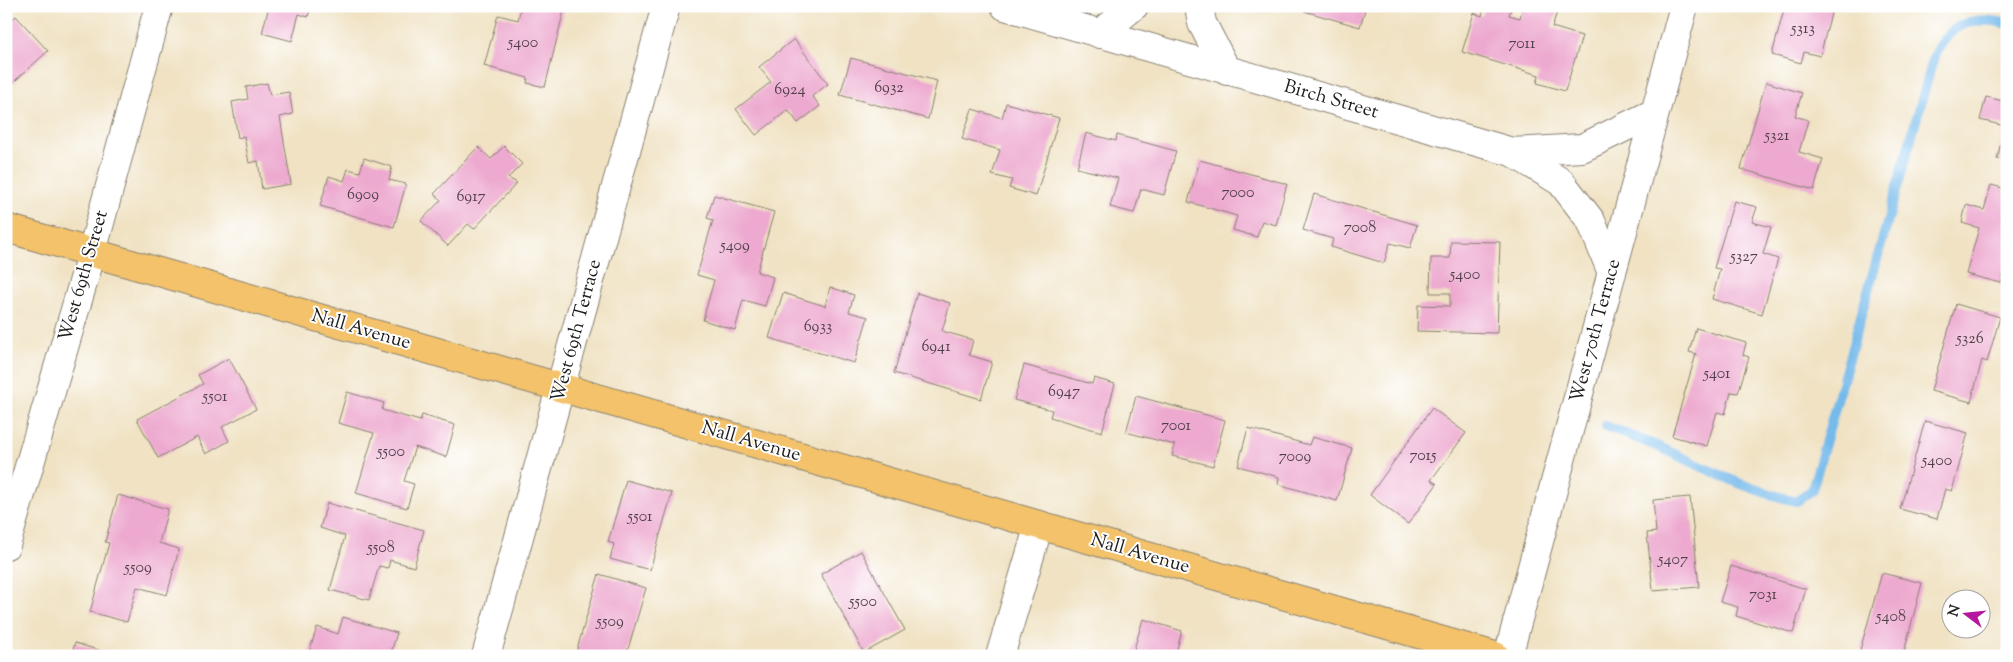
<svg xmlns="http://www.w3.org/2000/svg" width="2013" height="662" font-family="'Sorts Mill Goudy',serif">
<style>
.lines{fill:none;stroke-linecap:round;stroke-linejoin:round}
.stream{stroke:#74baeb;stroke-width:10}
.building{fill:#eda9cf}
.minor-casing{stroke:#867f70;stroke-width:30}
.major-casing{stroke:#867f70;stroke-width:30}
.minor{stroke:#fff;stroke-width:28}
.major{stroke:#f3c26a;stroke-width:28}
.labels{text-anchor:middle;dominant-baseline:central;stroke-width:4;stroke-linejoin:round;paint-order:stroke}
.number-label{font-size:16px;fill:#503f49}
.street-label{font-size:19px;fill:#1c1c1c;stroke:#fff}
</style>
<rect width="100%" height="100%" fill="#fff"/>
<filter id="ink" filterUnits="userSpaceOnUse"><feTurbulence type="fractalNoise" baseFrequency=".02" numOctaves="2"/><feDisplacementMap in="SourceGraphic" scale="10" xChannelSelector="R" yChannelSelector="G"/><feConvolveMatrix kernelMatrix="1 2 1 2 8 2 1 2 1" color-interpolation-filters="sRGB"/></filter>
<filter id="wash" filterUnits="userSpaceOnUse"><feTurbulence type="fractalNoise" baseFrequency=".0096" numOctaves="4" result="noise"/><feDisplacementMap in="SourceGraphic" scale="20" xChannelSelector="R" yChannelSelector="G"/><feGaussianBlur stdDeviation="1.12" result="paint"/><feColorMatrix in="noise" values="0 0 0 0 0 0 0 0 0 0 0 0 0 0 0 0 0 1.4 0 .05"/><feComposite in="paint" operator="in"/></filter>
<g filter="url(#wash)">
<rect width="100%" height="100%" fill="#f0e2c3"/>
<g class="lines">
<!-- stream -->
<path class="stream" d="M1606,426C1625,434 1645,441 1664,449C1707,469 1751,492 1797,501L1812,490L1933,60C1947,25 1970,14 2007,24"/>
</g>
<g id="blocks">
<!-- building -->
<path class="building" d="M269,6H311L308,17L299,14L292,41L262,33Z
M521,6H565L545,87L527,83L528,78L484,66L498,15L518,20Z
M1305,6H1366L1360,27L1304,11Z
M1485,6H1512L1509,15L1520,18L1523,6H1538L1557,12L1552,27L1582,36L1565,91L1537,83L1539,75L1462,52L1474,13L1482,16Z
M1785,6H1833L1820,56L1804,52L1801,63L1772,55Z
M16,16L48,51L6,89V25Z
M794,39L828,84L812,96L820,106L798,123L788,110L756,135L736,109L771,82L759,67Z
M851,58L937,81L928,119L840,95Z
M1766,82L1802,93L1795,116L1808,120L1799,152L1823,159L1814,190L1741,169Z
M267,83L270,95L289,92L293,114L280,117L291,184L262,189L258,161L249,163L244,136L238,138L232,102L248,99L246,87Z
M1986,97L2007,102V161L1997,159L2005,126L1980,120Z
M1006,103L1059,118L1036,196L1009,188L1012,180L992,175L1000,150L962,139L972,109L1002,118Z
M1086,133L1116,141L1117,135L1176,151L1164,195L1141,189L1134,213L1110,207L1118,178L1077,168Z
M504,146L522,164L508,178L517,183L474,229L468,224L448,246L421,221L441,200L434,194L478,147L491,159Z
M364,158L392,167L389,180L406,184L394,227L320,206L329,176L344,181L348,169L360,172Z
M1200,160L1287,184L1276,225L1262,221L1257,237L1233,230L1237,216L1188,202Z
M1991,185L2007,189V264L2001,283L1966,274L1979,228L1962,223L1966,205L1984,210Z
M1314,194L1417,225L1410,248L1390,243L1384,263L1331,247L1333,239L1303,230Z
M714,195L774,212L757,272L773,277L765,306L743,300L735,330L703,320L714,280L697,275L713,220L707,218Z
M1734,201L1757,207L1752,222L1771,227L1763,254L1778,259L1762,314L1712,299L1720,269L1714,268Z
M1451,241L1500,242L1497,333L1417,331L1418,305L1450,306V293H1430L1431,258H1450Z
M830,287L854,295L849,312L868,317L854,363L769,338L783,293L825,306Z
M917,293L950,303L942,331L973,340L969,355L992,362L981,399L894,373Z
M1956,304L2000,317L1987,362L1982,360L1971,402L1931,391Z
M1696,328L1746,343L1743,355L1749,357L1738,393L1731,392L1725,414L1717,412L1707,446L1672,436L1696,354L1689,352Z
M229,358L256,409L222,427L229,441L206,454L197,437L158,458L137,419L203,384L198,375Z
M1024,365L1092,384L1094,378L1115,384L1102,432L1050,417L1052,410L1014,400Z
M347,392L384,403L382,410L420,421L422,415L455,425L446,457L415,447L404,481L414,484L407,508L356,493L374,433L338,423Z
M1136,396L1225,420L1213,466L1172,456L1175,445L1126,432Z
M1432,408L1466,433L1431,480L1437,484L1408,524L1370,495Z
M1925,421L1968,433L1952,491L1945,489L1937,519L1900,509Z
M1248,428L1309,445L1312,437L1352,448L1337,501L1278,484L1279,477L1238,466Z
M626,480L672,493L650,570L610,559L614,544L608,542Z
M118,495L168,509L159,543L179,549L167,595L137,587L127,622L90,612L109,543L105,542Z
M1690,497L1699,587L1653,591L1647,533L1656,532L1653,500Z
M327,503L424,530L414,567L390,560L388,568L379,566L369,600L330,590L345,536L320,528Z
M861,551L905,630L864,653L821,574Z
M1731,566L1806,589L1793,633L1736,616L1738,607L1720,602Z
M1882,573L1922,583L1903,656H1881L1860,650Z
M599,574L646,588L626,656H575Z
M343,617L397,633L390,656H308L317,627L338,634Z
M1143,619L1182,631L1175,656H1132Z
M75,643L114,655V656H71Z"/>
</g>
</g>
<g filter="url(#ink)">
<use href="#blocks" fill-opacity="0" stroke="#867f70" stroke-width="1"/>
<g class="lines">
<!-- minor casing -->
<g class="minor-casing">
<path id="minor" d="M1005,6L1512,152L1582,148L1654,113
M1199,6L1202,23L1227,71
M1100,34L1134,6
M1512,152L1561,182L1591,221L1612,273
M6,545L92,252L159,6
M486,656L666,6
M1000,656L1039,525
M1508,656L1684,6"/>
</g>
<!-- major casing -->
<g class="major-casing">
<path id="major" d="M6,228L1495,656"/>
</g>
<!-- minor -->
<use href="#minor" class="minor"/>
<!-- major -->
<use href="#major" class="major"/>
</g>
</g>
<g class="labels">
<!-- number labels -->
<g class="number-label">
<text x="1803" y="29">5313</text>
<text x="523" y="43">5400</text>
<text x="1522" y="44">7011</text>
<text x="889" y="88">6932</text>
<text x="790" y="90">6924</text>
<text x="1777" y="136">5321</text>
<text x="1238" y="193">7000</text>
<text x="363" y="195">6909</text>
<text x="471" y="197">6917</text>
<text x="1360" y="228">7008</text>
<text x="735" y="246">5409</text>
<text x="1744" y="257">5327</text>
<text x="1465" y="275">5400</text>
<text x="818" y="327">6933</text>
<text x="1970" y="339">5326</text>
<text x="936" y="347">6941</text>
<text x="1717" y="374">5401</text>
<text x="1064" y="392">6947</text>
<text x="215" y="397">5501</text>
<text x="1176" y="426">7001</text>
<text x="391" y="452">5500</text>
<text x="1423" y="456">7015</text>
<text x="1295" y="457">7009</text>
<text x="1937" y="461">5400</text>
<text x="640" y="517">5501</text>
<text x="381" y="548">5508</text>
<text x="1673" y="560">5407</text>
<text x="138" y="568">5509</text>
<text x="1763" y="595">7031</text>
<text x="863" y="602">5500</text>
<text x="1891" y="617">5408</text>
<text x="610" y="622">5509</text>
</g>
<!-- street labels -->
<g class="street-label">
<text transform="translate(1331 100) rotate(16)">Birch Street</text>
<text transform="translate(84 276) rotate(-74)">West 69th Street</text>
<text transform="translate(361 330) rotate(16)">Nall Avenue</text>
<text transform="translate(577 331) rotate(-75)">West 69th Terrace</text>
<text transform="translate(1596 331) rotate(-75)">West 70th Terrace</text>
<text transform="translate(751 442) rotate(16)">Nall Avenue</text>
<text transform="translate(1140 554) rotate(16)">Nall Avenue</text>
</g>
</g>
<!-- margin -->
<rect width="2013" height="662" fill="none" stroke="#fff" stroke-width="25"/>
<!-- north arrow -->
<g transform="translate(1966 614) rotate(286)"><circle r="24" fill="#ffffff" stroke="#a4a4a4"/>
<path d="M0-4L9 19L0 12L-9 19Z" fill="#b5179e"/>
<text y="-8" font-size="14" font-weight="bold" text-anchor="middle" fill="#1c1c1c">N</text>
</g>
</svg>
